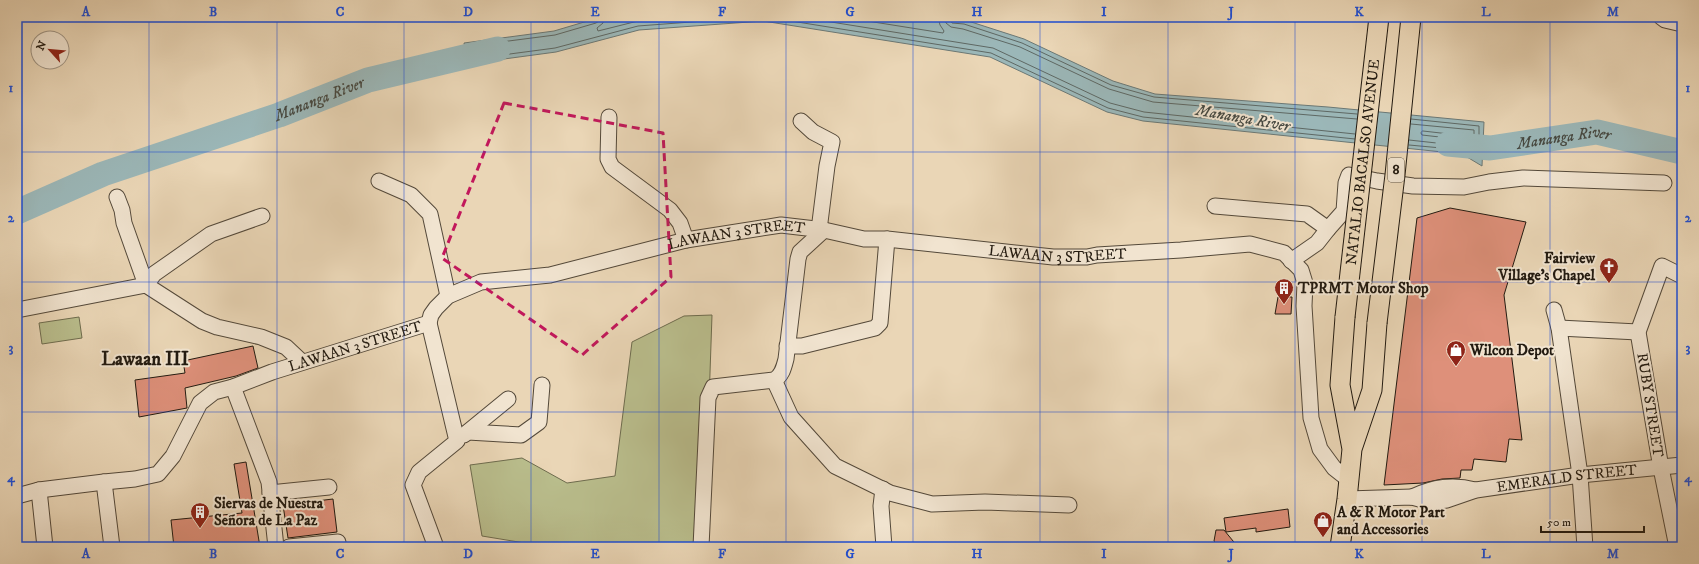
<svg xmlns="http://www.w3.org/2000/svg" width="1699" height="564" font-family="'IM FELL DW Pica',serif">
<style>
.green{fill:#b9bd8c;stroke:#6e6c4e}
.water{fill:#9bb7b8;stroke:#6b7875}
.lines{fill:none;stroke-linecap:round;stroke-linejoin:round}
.shore{stroke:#5e6864;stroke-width:1}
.river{stroke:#9bb7b8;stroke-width:25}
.building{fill:#de907a;stroke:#221a10}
.minor-casing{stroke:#54493a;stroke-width:17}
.major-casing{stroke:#221a10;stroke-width:21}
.minor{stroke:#f1e4d0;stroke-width:15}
.major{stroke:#ead6b6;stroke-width:19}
.major-bridge-casing{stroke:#221a10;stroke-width:21;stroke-linecap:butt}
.major-bridge{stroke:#ead6b6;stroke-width:19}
.marked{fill:none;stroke:#c2185b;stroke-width:3;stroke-dasharray:8 5;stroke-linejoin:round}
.grid{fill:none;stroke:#1d4ed8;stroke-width:1;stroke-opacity:0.55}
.labels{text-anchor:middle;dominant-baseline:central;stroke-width:4;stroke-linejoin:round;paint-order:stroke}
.shield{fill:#f1e4d0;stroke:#60574a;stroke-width:1}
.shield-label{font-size:14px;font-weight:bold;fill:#221a10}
.street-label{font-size:15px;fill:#221a10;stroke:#f1e4d0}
.poi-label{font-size:15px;font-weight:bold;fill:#221a10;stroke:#f1e4d0;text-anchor:start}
.water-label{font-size:16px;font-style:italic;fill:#464942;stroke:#f1e4d0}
.district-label{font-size:19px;font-weight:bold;fill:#221a10;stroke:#f1e4d0}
.neatline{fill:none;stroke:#1d4ed8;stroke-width:1.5}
.grid-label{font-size:13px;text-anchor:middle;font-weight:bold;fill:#1d4ed8}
</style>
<rect width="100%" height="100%" fill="#ead6b6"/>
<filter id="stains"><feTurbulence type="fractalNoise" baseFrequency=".005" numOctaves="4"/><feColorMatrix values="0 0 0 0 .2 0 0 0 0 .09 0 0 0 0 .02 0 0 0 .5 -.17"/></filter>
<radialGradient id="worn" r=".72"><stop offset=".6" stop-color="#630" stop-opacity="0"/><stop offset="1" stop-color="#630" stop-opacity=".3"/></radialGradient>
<!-- green -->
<path class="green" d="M712,315L704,547H549L482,536L470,465L522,458L567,483L615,476L632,342L684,316Z
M79,317L82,338L42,344L39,323Z"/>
<!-- water -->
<path class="water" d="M601,17H938L965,20L1024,39L1113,81L1155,94L1328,107L1484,122L1482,166L1462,154L1143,121L1107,112L990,57L763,21L639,30L556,52L467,64L464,43L554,31Z"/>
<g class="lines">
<!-- shore -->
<path class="shore" d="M599,17V21L596,23L555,35L470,46L469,48L470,58L472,59L555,48L638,26L757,17
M604,17L603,23L597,28L598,31L638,21L691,17
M766,17L991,53L1108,108L1143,117L1355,139
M800,17L993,48L1110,103L1144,112L1355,134
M842,17L943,33L944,31L940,25L938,17
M944,17L946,23L951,27L963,29L1020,47L1109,89L1153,102L1357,119
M949,17L952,23L964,24L1022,43L1111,85L1154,97L1357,114
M1423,131L1467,136L1468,138L1466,140L1422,135L1421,133Z
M1409,140L1464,146L1472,149L1474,148V130L1411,124
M1409,145L1463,150L1476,158L1479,156V126L1411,119"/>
<!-- river -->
<g class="river">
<path id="s1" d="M1448,144L1490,148L1597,132L1682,152"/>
<path id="s2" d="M17,212L103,174L279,115L368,80L498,49"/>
</g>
</g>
<!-- building -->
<path class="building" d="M1450,208L1526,222L1504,295L1522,440L1509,439L1506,462L1474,459L1472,470H1461L1460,478L1442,479L1423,483L1384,485L1417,218Z
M1278,297H1292L1291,314H1275Z
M253,346L258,368L236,376L185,388L187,408L139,417L135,380L185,373L183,361Z
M246,462L260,547H174L171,520L242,513L234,464Z
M333,499L337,532L288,538L283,505Z
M1288,509L1290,527L1256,532V528L1226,532L1224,518Z
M1216,530H1224L1238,547H1219L1214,541Z"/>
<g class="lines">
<!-- minor casing -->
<g class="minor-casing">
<g id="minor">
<path d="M1661,17L1665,20L1682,24"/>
<path d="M609,117L608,159L612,167L670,210L680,223L686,240"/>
<path d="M801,121L813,132L832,142L827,166L819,230"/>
<path d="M379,181L411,195L430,214L448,296"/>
<path d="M117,197L122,210L124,223L146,285L202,321L217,327L261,337L286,347L302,362"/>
<path d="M1215,206L1307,214L1328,229L1344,211L1346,183L1349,175L1377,181L1413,186L1464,187L1489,182L1523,178L1664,183"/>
<path d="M1291,261L1317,243L1328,229"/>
<path d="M17,310L146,285L154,274L211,234L262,216"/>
<path d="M1554,310L1559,328L1580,475L1585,547"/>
<path d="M429,323L457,441L419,472L413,485L436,547"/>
<path d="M1559,328L1638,332"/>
<path d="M787,346H802L875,328L880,323L887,239"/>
<path d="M774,380L791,417L835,466L890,493L932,504L985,502L1069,505"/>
<path d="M233,387L269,482L276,547"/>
<path d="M468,432L521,435L539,422L542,385"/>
<path d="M464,435L508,399"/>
<path d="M104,482L112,547"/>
<path d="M883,489L881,506L884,547"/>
<path d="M39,490L45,547"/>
<path d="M270,493L329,487"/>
<path id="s3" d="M17,496L39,490L104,482L135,479L158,474L173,456L200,403L214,392L233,387L272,372L429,323L431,315L436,308L448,296L481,282L550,275L686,240L781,225L824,230L864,239H887L1053,257H1087L1097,255L1181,250L1250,244L1284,253L1301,270L1305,283L1304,306L1311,418L1320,449L1334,468L1348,479"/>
<path d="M1412,497C1434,487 1453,484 1475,490"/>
<path id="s4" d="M1347,499L1412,497L1430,502L1447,500L1476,490L1580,475L1682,465"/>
<path d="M289,547L338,542"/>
<path d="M701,547L708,398L713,387L774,380C782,376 784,367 786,359L798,259L800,252L824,230"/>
<path d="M1677,547L1661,468L1638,332L1662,266L1682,276"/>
</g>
</g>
<!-- major casing -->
<g class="major-casing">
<path id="major" d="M1345,317L1340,385L1352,449
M1340,547L1347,499L1352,449L1372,390L1377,323"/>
</g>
<!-- minor -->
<use href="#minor" class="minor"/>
<!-- major -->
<use href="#major" class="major"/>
<!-- major-bridge casing -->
<g class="major-bridge-casing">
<g id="major-bridge">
<path id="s5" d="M1345,317L1379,17"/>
<path d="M1377,323L1395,175L1411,17"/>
</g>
</g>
<!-- major-bridge -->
<use href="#major-bridge" class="major-bridge"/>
</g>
<!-- marked area -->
<path class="marked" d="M504,103L663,133L671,277L582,355L442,258Z"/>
<!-- grid -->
<path class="grid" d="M149,17V547M277,17V547M404,17V547M531,17V547M659,17V547M786,17V547M913,17V547M1040,17V547M1168,17V547M1295,17V547M1422,17V547M1550,17V547M17,152H1682M17,282H1682M17,412H1682"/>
<!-- icons -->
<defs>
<g id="church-pin" transform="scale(1)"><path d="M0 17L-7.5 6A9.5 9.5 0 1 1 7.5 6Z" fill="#8f2418" stroke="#f1e4d0"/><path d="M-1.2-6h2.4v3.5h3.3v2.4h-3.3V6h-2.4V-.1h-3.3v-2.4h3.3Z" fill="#fff"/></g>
<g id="building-pin" transform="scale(1)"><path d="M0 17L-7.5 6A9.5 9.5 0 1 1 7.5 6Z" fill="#8f2418" stroke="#f1e4d0"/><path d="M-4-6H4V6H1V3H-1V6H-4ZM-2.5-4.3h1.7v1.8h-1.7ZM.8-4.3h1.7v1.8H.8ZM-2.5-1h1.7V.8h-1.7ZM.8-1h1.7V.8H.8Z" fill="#fff"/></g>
<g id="shop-pin" transform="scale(1)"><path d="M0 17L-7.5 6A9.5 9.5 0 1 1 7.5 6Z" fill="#8f2418" stroke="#f1e4d0"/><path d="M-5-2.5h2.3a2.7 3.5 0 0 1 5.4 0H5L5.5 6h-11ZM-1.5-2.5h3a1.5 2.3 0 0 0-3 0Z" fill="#fff"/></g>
</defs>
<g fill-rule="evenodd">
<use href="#church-pin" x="1609" y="267"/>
<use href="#building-pin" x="1284" y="288"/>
<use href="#shop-pin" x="1456" y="350"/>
<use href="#building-pin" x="200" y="512"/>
<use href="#shop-pin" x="1323" y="521"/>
</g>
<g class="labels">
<!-- shield labels -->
<rect class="shield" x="1388" y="158" width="16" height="24" rx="3"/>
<g class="shield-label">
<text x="1396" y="170">8</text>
</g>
<!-- street labels -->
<g class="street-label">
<text stroke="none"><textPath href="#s5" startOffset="156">NATALIO BACALSO AVENUE</textPath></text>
<text stroke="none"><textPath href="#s3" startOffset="800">LAWAAN 3 STREET</textPath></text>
<text stroke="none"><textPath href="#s3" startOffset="1124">LAWAAN 3 STREET</textPath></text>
<text stroke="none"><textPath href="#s3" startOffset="392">LAWAAN 3 STREET</textPath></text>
<text transform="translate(1650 405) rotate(81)">RUBY STREET</text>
<text stroke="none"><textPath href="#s4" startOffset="223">EMERALD STREET</textPath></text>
</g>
<!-- poi labels -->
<g class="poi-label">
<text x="1595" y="258" text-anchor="end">Fairview<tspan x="1595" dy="17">Village's Chapel</tspan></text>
<text x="1298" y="288">TPRMT Motor Shop</text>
<text x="1470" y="350">Wilcon Depot</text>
<text x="214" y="503">Siervas de Nuestra<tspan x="214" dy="17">Señora de La Paz</tspan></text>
<text x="1337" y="512">A &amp; R Motor Part<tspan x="1337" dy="17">and Accessories</tspan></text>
</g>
<!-- water labels -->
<g class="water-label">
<text stroke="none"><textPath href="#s2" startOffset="323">Mananga River</textPath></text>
<text transform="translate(1243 118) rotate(10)">Mananga River</text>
<text stroke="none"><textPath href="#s1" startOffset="117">Mananga River</textPath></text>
</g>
<!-- district labels -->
<g class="district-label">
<text x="145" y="359">Lawaan III</text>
</g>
</g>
<!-- margin -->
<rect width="1699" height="564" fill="none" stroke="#ead6b6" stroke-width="44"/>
<!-- north arrow -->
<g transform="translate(50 50) rotate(297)"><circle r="19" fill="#f1e4d0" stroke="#9e9383"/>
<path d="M0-3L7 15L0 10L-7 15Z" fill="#8f2418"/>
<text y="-6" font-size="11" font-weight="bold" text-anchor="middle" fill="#221a10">N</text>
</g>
<!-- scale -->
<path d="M1541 526v6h103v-6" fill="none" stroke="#221a10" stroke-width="2"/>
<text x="1547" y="526" font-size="12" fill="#221a10" stroke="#f1e4d0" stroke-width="3" paint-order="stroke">50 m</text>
<rect x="22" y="22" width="1655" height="520" class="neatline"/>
<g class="grid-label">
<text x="86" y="16">A</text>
<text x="213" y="16">B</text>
<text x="340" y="16">C</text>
<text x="468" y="16">D</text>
<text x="595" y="16">E</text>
<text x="722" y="16">F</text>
<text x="850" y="16">G</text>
<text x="977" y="16">H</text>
<text x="1104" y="16">I</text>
<text x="1231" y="16">J</text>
<text x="1359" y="16">K</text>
<text x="1486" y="16">L</text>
<text x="1613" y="16">M</text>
<text x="11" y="92">1</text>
<text x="1688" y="92">1</text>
<text x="11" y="222">2</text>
<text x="1688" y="222">2</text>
<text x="11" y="352">3</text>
<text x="1688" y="352">3</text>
<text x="11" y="482">4</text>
<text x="1688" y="482">4</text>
<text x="86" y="558">A</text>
<text x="213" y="558">B</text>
<text x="340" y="558">C</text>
<text x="468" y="558">D</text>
<text x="595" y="558">E</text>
<text x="722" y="558">F</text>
<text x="850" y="558">G</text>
<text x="977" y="558">H</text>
<text x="1104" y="558">I</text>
<text x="1231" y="558">J</text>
<text x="1359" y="558">K</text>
<text x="1486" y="558">L</text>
<text x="1613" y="558">M</text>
</g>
<rect width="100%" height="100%" filter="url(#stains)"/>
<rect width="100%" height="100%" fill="url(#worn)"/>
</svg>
